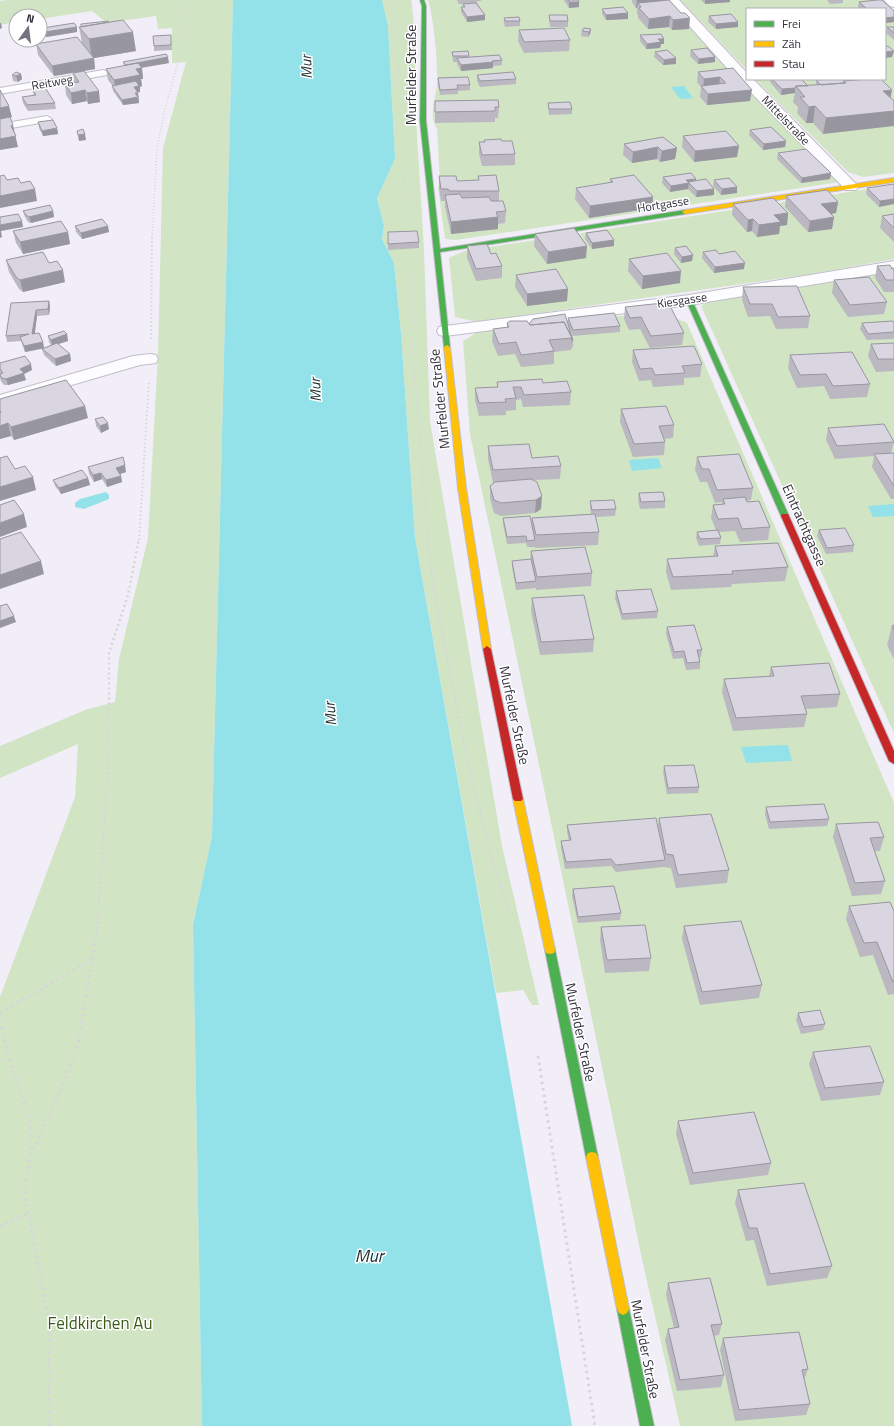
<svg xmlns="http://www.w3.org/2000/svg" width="894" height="1426" font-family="'Titillium Web',sans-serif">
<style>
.green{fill:#d1e5c4}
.water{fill:#93e1e9}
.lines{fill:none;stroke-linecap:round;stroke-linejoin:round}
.lane-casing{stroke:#c1bec8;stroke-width:2}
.street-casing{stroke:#c1bec8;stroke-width:2}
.fast-casing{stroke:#c1bec8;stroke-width:2}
.slow-casing{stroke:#c1bec8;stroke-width:2}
.jam-casing{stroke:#c1bec8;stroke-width:2}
.path-far3{stroke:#d7d5d9;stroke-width:1.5;stroke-dasharray:1 2;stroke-linecap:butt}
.path-far2{stroke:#d7d5d9;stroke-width:2;stroke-dasharray:1.5 2.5;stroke-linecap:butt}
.path-far1{stroke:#d7d5d9;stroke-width:2.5;stroke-dasharray:2 3;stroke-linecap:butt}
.path{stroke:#d7d5d9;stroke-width:3;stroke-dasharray:2.5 4;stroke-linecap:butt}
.lane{fill:#fdfcfe;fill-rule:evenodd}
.street{fill:#fdfcfe;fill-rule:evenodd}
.fast{fill:#4caf50;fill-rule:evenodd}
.slow{fill:#ffc107;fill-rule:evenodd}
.jam{fill:#c62828;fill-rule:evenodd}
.wall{fill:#bbb8c2}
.shaded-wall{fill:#98969e}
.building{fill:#d9d6e1;stroke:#98969e}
.labels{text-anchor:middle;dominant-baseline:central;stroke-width:3;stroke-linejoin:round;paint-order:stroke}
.far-street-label{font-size:12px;fill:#332f3c;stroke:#fff}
.street-label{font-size:14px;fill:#332f3c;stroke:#fff}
.water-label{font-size:15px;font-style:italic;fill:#1b3031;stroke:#fff}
.near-park-label{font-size:17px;fill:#395c16;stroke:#fff}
.near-water-label{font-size:18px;font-style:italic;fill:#1b3031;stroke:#fff}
</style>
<rect width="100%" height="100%" fill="#f1eef8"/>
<!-- green -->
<path class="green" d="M7,0H233L212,836L193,925L202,1426H0V997L75,797L78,744L0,778V746L85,710L115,702L119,659L148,538L158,354L163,148L186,62L172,63V28L158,29L156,16L107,23L92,11L40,19V16H16V22L0,25V1Z
M382,0H411L412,5L415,38V101L424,250L430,421L502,846L539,1005H532L523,990L496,993L415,538L401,333L394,263L382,239L384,226L377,198L395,159L388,26Z
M428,0H664L733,74L840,182L456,240L445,239L438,187L440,182L437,129C428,115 436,99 437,84C438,64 434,19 428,0Z
M680,0H879L894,13V173L863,177L848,172L755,79H885V9H747V70Z
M894,185V259L811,274L477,322L455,317L449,258L464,251Z
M894,271V733L701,306L709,300L804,286Z
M664,313L687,323L894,803V1426H680L642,1259L470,434L463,341L476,333L561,320Z"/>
<!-- water -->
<path class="water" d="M233,0H382L388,26L395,159L377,198L384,226L382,239L394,263L401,333L415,538L572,1426H202L193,925L212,836Z
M684,86L693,98L680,99L671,87Z
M658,458L662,468L632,471L629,460Z
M106,492L109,495V499L84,509L75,507V503L80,499Z
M894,504V516L873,517L868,506Z
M788,745L792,761L746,763L741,747Z"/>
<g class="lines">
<!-- lane casing -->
<g class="lane-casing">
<path id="lane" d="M103,70L107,71L108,73L107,75L0,94V88Z
M47,116L52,119L51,121L0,130V124Z"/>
</g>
<!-- street casing -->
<g class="street-casing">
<path id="street" d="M666,0H679L747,73V79H753L856,184L858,187L856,190H846L727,68Z
M884,0H894V7L890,6Z
M894,261V271L689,305L445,336L439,335L437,331L439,327L445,326L689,295Z
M150,354L156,355L158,359L156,363L140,365L0,406V395L133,356Z"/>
</g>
<!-- fast casing -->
<g class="fast-casing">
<path id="fast" d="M420,0H424L426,6V121L440,249L685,210L688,212L685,214L440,252L450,347L447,349L444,347L420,121L422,6Z
M689,298L692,300L789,516L788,518H782L781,516L686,300Z
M550,946L554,947L555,950L598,1157L596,1161L592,1162L588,1161L586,1157L545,950L546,947Z
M623,1303L627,1305L629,1309L654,1426H640L617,1309L619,1305Z"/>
</g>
<!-- slow casing -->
<g class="slow-casing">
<path id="slow" d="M894,178V182L685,214L682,212L685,210Z
M447,345L450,347L466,488L491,649L487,652L483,649L458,488L444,347Z
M518,796L521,797L523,799L555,950L554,953L550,954L546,953L545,950L513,799L515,797Z
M592,1152L596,1153L598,1157L629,1309L627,1313L623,1315L619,1313L617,1309L586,1157L588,1153Z"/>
</g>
<!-- jam casing -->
<g class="jam-casing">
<path id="jam" d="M782,514H788L789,516L894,751V764L889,761L781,516Z
M487,646L491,649L523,799L521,801H515L513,799L483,649Z"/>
</g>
<!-- path-far3 -->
<path class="path-far3" d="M389,0L400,40
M398,90L399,65
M403,171L406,217L409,227
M152,237L157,148L165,109L191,15L188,0"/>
<!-- path-far2 -->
<path class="path-far2" d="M413,272V353L428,540
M151,339L152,236
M139,540L149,380"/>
<!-- path-far1 -->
<path class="path-far1" d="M428,539L434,592L469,768L490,852L510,914
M97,929L109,754V653L128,595L139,539"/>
<!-- path -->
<path class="path" d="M0,1013L92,959
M0,1021L8,1056L30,1118L31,1154
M538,1056L595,1426
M0,1226L27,1213
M49,1426V1322L24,1190L31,1155L61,1090L78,1044L97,928"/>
<!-- lane -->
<use href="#lane" class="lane"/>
<!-- street -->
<use href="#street" class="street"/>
<!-- fast -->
<use href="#fast" class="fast"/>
<!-- slow -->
<use href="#slow" class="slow"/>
<!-- jam -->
<use href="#jam" class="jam"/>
</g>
<!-- wall -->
<path class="wall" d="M457,0H481V1H477V3L485,15V20L467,22L461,12V7H463V4H459Z
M564,0H578L579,2V7L569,8Z
M632,0H663V1L689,29L672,30L669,27L648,29L638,18V15L637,14V8H636L632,2Z
M701,0H730V2L705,4Z
M827,0H843V3L830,4Z
M859,2L894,11V22L885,23V9H860L858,7Z
M602,9L628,13V19L606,20L602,14Z
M549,15L568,21V27H550L549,21Z
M709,16L738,22V27L716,29L708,22Z
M504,18L520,21V26L505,27L504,23Z
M109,22L136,51L94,58L95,69L54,76L38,55L36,44L82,43L79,27Z
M77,27V32L46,37L44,34L43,28Z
M887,27H894V40L886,33Z
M591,29L590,34L588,37L581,36L582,31Z
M519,30L570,40L569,51L524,53L518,41Z
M171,35L172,50L154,51V46Z
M640,35L664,39V44H661L660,48L646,49L640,41Z
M691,50L715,62L698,64L690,56Z
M452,52L469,56V57L502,60V65L493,66V68L461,71L457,64V62H453Z
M655,52L676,58V64L663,65L654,57Z
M123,62L169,63L142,68L143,79H141L142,86L140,87V92H138L139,103L123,105L113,91L112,85L108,80L106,69L124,66Z
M733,68L750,101L707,105L700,97L701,87L697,82L698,72Z
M73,73L100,102L88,104L87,101L72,104L66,95L65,84L74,83Z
M21,74L22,79L18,82L13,81L12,75Z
M477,75L516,79V84L480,87L477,81Z
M438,78L470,85V90L458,91V94L440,95L438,83Z
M770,79H801L808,86L816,85V80L844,81L868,79L823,134L813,123H806L797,113L798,107L793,102L795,93L781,95L770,82Z
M32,89L55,103L56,109L28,111L23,103L22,97L34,95Z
M435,101L499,107L498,118H495V122L435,123Z
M548,103L572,109V114L549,115L548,108Z
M38,122L57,128L58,134L43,136L39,128Z
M750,130L786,141L785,147L763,150L749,135Z
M683,136L737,157L694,162L682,147Z
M484,140L502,141L515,154V165L482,166L479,154V142H484Z
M624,144L677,148L675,159L660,162L657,159L632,163L623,155Z
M778,153L831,173L830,179L801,183L777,159Z
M439,176L457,181L478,180V176L499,191V201L506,211L505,223L498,224V229L451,234L445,207V201H441L439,188Z
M663,177L696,181L714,195L696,197L688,189L670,192L662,183Z
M610,179L653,197L652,208L589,218L575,199L576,188L610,183Z
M714,180L737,187V193L721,195L713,186Z
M894,184L879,207L866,194L867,188Z
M786,196L838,202L836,213L831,214L834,217L832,229L808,232L785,207Z
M733,204L788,213L787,225L780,226L779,234L757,237L752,231L747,232L732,215Z
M23,211H53L54,217L31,223L28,222L25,217Z
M894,214V242L880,228L882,216Z
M75,226L109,232L82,239L76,232Z
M13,231L68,232L70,244L23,254L16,243Z
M388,232L419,242V248L388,250Z
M586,233L614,240V246L592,249L585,239Z
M535,234L586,258L547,264L534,246Z
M467,246L491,254L502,266V278L476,281L467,258Z
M675,248L692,261L681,263L674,254Z
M703,252L719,254L744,269L714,273L702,258Z
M629,259L680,283L642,289L628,271Z
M6,260L49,263L65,282L23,292L19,289L9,272Z
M877,266L894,268V292H884L875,278Z
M516,275L567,301L527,306L515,287Z
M834,280L887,302L884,314L848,317L832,293Z
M743,287L810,316L808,328L776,329L770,316L748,317L742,300Z
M49,301L50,307L49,315L37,316L34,334L43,342L44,348L51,345L49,342L48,336L67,334L68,341L58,344L70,354L71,361L56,366L44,355L42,349L25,352L21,341L7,342L6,336L11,303Z
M625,307L684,333L682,345L650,348L640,329L629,330L624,319Z
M568,318L620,326V332L573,336L570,329L573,341V347H572L571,350L554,352V364L521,367L515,354L498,356L492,341L493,329L507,327V323L529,324L568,322Z
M862,323H894V339L867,340L860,329Z
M894,343V371L876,372L868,356L871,344Z
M633,350L702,364L700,377L684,378V385L653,387L651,380L639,381L632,362Z
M790,355L870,384L867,397L830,399L824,386L797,388L788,368Z
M0,363L32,370L24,374L26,380L8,385H4L1,381L0,378Z
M497,382L543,383L571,392L570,405L523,407L521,399L516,400V410L506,411V415L479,416L475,400V388L497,387Z
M0,399L88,418L14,440L11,436L0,439Z
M621,409L674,425L673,438L664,439L665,442L664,455L633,457L620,422Z
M95,419L109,429L101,433L96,426Z
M828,428L894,442L891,453H894V499H891L872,467L874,456L835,459L826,440Z
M488,446L561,466L560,479L534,480L541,509L535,513L501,516L494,513L490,499V486L494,483H493L488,459Z
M697,457L753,488L751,500L746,501L747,502L770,527L768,540L740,542L735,531L719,532L721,538L720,544L699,546L696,538L697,532L716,530L711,518L713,505L722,504V502L715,503L707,482H700L695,470Z
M88,467L126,472L120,474L121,476L122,482L107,487L102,479L94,482L89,474Z
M88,478L90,485L61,494L55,486L53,480Z
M639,493L665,501V508L640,509L638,500Z
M590,501L616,509L615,516L595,517L599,532L598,545L535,548V545V547H527L526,543L507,544L503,524V518L531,524L532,518L591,514L590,508Z
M819,530L854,545L853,552L826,554L817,536Z
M715,546L788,567L785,581L732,584L731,587L671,590L666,572L667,559L713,557Z
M531,551L592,573L591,586L536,590V588L516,590L512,567V561L530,559Z
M616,591L658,611L657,618L622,620L615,598Z
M532,598L594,639L593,652L540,655L531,611Z
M894,625V659L887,645L892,626Z
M667,627L702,650L701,657H699L700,662V669L686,670L683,658L673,659L666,634Z
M771,667L840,694L837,707L806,709L807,714L804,727L733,731L722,692L724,679L769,676Z
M664,766L699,787L698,793L667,794L663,773Z
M766,807L829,819L827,826L769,829L765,814Z
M659,818L729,870L727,883L676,888L671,868L664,867L616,872L611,866L565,869L561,848V841H569L567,832V825L658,826Z
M836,824L884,837L880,851H875L885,881L881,894L852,896L833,837Z
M573,889L621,913L620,920L578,923L572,896Z
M849,906L894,911V994L888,995L873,955L860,957L846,919Z
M684,926L762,985L759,998L700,1005L682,939Z
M601,927L651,958L649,971L605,973L600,940Z
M798,1013L825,1024L823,1030L801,1034L796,1020Z
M813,1052L884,1082L880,1095L821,1101L809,1064Z
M678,1121L771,1163L768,1175L690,1185L676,1134Z
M738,1190L832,1266L827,1278L767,1286L754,1240L746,1241L735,1203Z
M668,1283L722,1324L719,1335L714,1336L724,1375L721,1387L677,1391L665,1340L668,1329L674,1328L666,1295Z
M723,1338L808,1369L804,1380L810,1404L806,1415L735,1421L720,1350Z"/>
<!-- shaded-wall -->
<path class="shaded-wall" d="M637,0H663V5L638,3L637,8H636Z
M705,0H730V2L705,4Z
M569,2H579V7L569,8Z
M628,13V19L606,20V15Z
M485,15V20L467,22V17Z
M670,16L669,27L648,29L649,19Z
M894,17V22L885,23V18Z
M690,18L689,29L672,30L673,20Z
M738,22V27L716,29V24Z
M0,23H1L2,28L0,29Z
M77,27V32L46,37L45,32Z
M591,29L590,34L588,37L589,32Z
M133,32L136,51L94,58L95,69L54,76L52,66L92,59L89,39Z
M658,39H664V44H661L660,48L646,49L647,44Z
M894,51L892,57L885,58V52Z
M168,57L169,63L126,70V65Z
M715,57V62L698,64L699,59Z
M676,58V64L663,65L664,60Z
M493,62V68L461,71V65Z
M142,68L143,79H141L142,86L140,87V92L135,93L116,91L114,80L136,69Z
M21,74L22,79L18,82L16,76Z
M720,77L719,88H703L704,79Z
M795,88V93L781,95L782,89Z
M85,90L87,101L72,104L71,93Z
M752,90L750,101L707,105L708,94Z
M892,90L889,106L883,91Z
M99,91L100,102L88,104L87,93Z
M135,93H138L139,103L123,105L122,100Z
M9,106L12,117L0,119V108Z
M815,106L813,123H806L809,107Z
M894,111V126L823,134L826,118Z
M13,125L18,147L0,150V139L11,126Z
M57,128L58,134L43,136L42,131Z
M85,134L86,140L79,141L78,135Z
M786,141L785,147L763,150L764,144Z
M739,146L737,157L694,162L695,151Z
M658,147L657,159L632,163L633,152Z
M677,148L675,159L660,162L662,151Z
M831,173L830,179L801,183L802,178Z
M696,179V185L689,183L688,189L670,192L671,186L686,180Z
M737,187V193L721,195L722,189Z
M35,189L37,201L0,208V196Z
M714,189V195L696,197L697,191Z
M653,197L652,208L589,218L590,206Z
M894,199V204L879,207L880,201Z
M838,202L836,213L819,216L821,204Z
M53,211L54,217L31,223L29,217Z
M788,213L787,225L780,226L779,234L757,237L759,225L774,215Z
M498,217V229L451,234V222Z
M834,217L832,229L808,232L810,221Z
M753,219L752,231L747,232L748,220Z
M22,221L23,227L1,231L2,237L0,238V225Z
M108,226L109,232L82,239L81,233Z
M68,232L70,244L23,254L20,242Z
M614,240V246L592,249V243Z
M587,246L586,258L547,264L548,252Z
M693,255L692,261L681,263L682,257Z
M745,263L744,269L714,273L715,267Z
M63,270L65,282L23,292L20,280Z
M681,271L680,283L642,289L643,276Z
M568,289L567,301L527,306V294Z
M49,301L50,307L49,315L48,309Z
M36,310L37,316L34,341L32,334Z
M67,334L68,341L52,346L51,340Z
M43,342L44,348L25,352L24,346Z
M70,354L71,361L56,366L55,359Z
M31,364L32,370L24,374L26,380L8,385L6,379L20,369Z
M85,406L88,418L14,440L11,427Z
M8,423L11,436L0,439V426Z
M108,423L109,429L101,433L100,426Z
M125,465L126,472L117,475L116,468Z
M101,473L102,479L94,482L93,475Z
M121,476L122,482L107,487L106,480Z
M33,477L36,490L0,501V487Z
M88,478L90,485L61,494L59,488Z
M542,496L541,509L535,513L536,500Z
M24,514L27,527L0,537V523Z
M41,561L44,574L0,589V575Z
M14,616L16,622L0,628V621Z"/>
<!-- building -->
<path class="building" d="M568,0H578L579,2H569Z
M669,0L681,13H685L690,18L673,20L670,16L649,19L639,8L641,7L638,3Z
M877,0H882L894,11V17L885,18V9H867L859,2Z
M476,3L485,15L467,17L461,7H465L463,4Z
M623,7L628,13L606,15L602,9Z
M731,14L738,22L716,24L709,16Z
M549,15H567L568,21H550Z
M519,17L520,21H505L504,18Z
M123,20L133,32L89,39L79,27Z
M108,21L109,22L81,27V24Z
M74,23L77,27L45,32L43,28Z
M887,27H894V33Z
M564,28L570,40L524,42L519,30Z
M584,28L591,29L589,32L582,31Z
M661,34L664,39H658L661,42L647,44L640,35Z
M171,35V45L154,46L153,36Z
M77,37L94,58L52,66L36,44Z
M888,46L894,51L885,52V47Z
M707,48L715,57L699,59L691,50Z
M667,50L676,58L664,60L655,52Z
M468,51L469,56H453L452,52Z
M166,54L168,57L126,65L123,62Z
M499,55L502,60L492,61L493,62L461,65L457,58Z
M138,63L142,68L136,69L140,75L114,80L106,69Z
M733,68L752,90L708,94L701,86L726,83L720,77L704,79L698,72Z
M84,71L99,91L87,93L85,90L71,93L65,84L79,82L73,73Z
M16,72L21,74L16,76L12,75Z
M513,72L516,79L480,81L477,75Z
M468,77L470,85H457L458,89L440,90L438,78Z
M772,79H801L808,86H796L795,88L782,89Z
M827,79H842L844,81V83L821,85L816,80Z
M868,79H881L892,90L883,91L894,101V111L826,118L815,106L809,107L800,97H805L796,86L846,83L844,81Z
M136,81L139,86L134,87L138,93H135L138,97L122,100L112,86Z
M44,86L55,103L27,105L22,97L36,95L32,89Z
M0,90L9,106L0,108Z
M498,100L499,107H495V111L435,112V101Z
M570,102L572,109H549L548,103Z
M10,117L13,125L11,126L16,136L0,139V119Z
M53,120L57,128L42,131L38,122Z
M771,127L786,141L764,144L750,130Z
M83,129L85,134L78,135L77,131Z
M726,131L739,146L695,151L683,136Z
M663,137L677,148L662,151L658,147L633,152L624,144Z
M501,139L502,141H512L515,154L482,155L479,142H485L484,140Z
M806,149L831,173L802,178L778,153Z
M691,173L696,179L686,180L689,183L671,186L663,177Z
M4,175L7,180L18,178L21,183L30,181L35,189L0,196V176Z
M496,175L499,191H449L448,189H441L439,176H456L457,181L479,180L478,176Z
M634,175L653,197L590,206L576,188L613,182L610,179Z
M729,178L737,187L722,189L714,180Z
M706,179L714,189L697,191L688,182Z
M894,184V199L880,201L867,188Z
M827,190L838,202L821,204L834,217L810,221L786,196Z
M460,194L462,198L489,197L491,201H503L506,211L496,212L498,217L451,222L445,195Z
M773,198L788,213L774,215L781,222L759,225L753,219L748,220L733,204Z
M50,205L53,211L29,217L27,216L23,211Z
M18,214L22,221L0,225V217Z
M894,214V228L882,216Z
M102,219L108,226L81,233L75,226Z
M61,221L68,232L20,242L13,231Z
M574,228L587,246L548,252L535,234Z
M607,230L614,240L592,243L586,233Z
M417,231L419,242L388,244V232Z
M487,244L491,254L496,253L502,266L476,269L467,246Z
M686,246L693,255L682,257L675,248Z
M716,250L719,254L735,251L745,263L715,267L703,252Z
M43,252L49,263L57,261L63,270L20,280L16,277L6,260Z
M667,253L681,271L643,276L629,259Z
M890,265L892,269L894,268V280H886L877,266Z
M556,269L568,289L527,294L516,275Z
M869,277L887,302L850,305L834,280Z
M797,286L810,316L778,317L772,304H750L743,287Z
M49,301L48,309L36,310L32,334L39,333L43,342L24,346L20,337L29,334L6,336L11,303Z
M663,303L670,306L684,333L651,336L641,317L630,318L625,307Z
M614,313L620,326L573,330L568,318Z
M565,314L573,341H572V338L564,322L530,325L529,324L533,319Z
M510,321H527L530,325L564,322L572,338L549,340L554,351L521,355L516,342L499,344L493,329L509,327L507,323Z
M893,321L894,323V332L868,334L862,323Z
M64,331L67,334L51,340L48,336Z
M57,343L70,354L55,359L42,349Z
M894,343V359H878L871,344Z
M694,346L702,364L682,366L685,373L655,375L652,368L640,369L633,350Z
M852,352L870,384L833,386L826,374L800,375L790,355Z
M25,356L31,364L20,369L24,373L6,379L2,378L0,375V374L3,373L0,369V363Z
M542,379L543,383L567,381L571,392L524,395L521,387H513L516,398L505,399L506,402L479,403L475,388L498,387L497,382Z
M66,380L85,406L11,427L8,423L0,426V413L1,412L0,410V399Z
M666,406L674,425L659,426L665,442L634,444L621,409Z
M103,417L108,423L100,426L95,419Z
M884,424L894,442L837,446L828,428Z
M529,444L532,458L558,456L561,466L493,470L488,446Z
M894,453V486L874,454Z
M739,454L753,488L717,490L709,469H702L697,457Z
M7,456L15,469L25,466L33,477L0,487V458Z
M123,457L125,465L116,468L121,476L106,480L101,473L93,475L88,467Z
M82,470L88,478L59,488L53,480Z
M531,479L537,482L542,496L536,500L501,503L494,500L490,486L495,482Z
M663,492L665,501L641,502L639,493Z
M745,497L747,502L759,501L770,527L742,529L738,518L718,519L713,505L725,504L723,499Z
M14,500L24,514L0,523V505Z
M614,500L616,509L592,510L590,501Z
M595,514L599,532L536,535L532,518Z
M530,516L535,540L527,541L526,536L507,537L503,518Z
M845,528L854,545L827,548L819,530Z
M718,530L721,538L700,539L697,532Z
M21,532L41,561L0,575V539Z
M778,543L788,567L732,571L733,574L673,577L667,559L718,556L715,546Z
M585,547L592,573L537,577L531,551Z
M531,559L536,581L516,583L512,561Z
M651,589L658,611L622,614L616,591Z
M584,595L594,639L541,642L532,598Z
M7,604L14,616L0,621V606Z
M694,625L702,650H697L700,662L687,663L684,651L674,652L667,627Z
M894,625V630L892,626Z
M829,663L840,694L801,696L807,714L736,718L724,679L774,676L771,667Z
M694,765L699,787L668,788L664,766Z
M824,804L829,819L770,822L766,807Z
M711,814L729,870L678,875L673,855L666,854L659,818Z
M656,818L665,860L616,865L611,859L566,862L561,841L571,840L567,825Z
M878,822L884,837L870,838L885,881L855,883L836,824Z
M614,886L621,913L578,917L573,889Z
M890,902L894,911V981L893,982L877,942L864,943L849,906Z
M741,921L762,985L702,992L684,926Z
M645,925L651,958L607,960L601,927Z
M820,1010L825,1024L803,1027L798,1013Z
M870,1046L884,1082L825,1088L813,1052Z
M754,1112L771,1163L693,1173L678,1121Z
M804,1183L832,1266L770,1274L757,1228H749L738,1190Z
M710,1278L722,1324L711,1325L724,1375L680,1380L668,1329L679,1327L668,1283Z
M799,1332L808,1369L802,1370L810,1404L739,1410L723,1338Z"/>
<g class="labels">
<!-- far-street labels -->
<g class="far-street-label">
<text transform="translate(52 82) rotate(-10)">Reitweg</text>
<text transform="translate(786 120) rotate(46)">Mittelstraße</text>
<text transform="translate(663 204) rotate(-9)">Hortgasse</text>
<text transform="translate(682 300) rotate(-8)">Kiesgasse</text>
</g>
<!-- street labels -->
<g class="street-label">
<text transform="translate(410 75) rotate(-90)">Murfelder Straße</text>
<text transform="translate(439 399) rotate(-96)">Murfelder Straße</text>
<text transform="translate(805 525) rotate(66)">Eintrachtgasse</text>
<text transform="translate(515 715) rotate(78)">Murfelder Straße</text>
<text transform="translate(581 1032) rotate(78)">Murfelder Straße</text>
<text transform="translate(646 1349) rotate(79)">Murfelder Straße</text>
</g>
<!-- water labels -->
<g class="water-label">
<text transform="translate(306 67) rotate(-92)">Mur</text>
<text transform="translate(315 390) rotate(-92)">Mur</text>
<text transform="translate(330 714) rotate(-95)">Mur</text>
</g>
<!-- near-park labels -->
<g class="near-park-label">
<text x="100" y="1323">Feldkirchen Au</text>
</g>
<!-- near-water labels -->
<g class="near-water-label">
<text x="369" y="1255">Mur</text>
</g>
</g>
<!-- legend -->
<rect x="746" y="8" width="140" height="72" fill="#ffffff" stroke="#adacb1"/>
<rect x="754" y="21" width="20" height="6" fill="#4caf50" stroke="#adacb1"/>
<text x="782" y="28" font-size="12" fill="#332f3c">Frei</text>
<rect x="754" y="41" width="20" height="6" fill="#ffc107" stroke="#adacb1"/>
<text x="782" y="48" font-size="12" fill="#332f3c">Zäh</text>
<rect x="754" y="61" width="20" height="6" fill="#c62828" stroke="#adacb1"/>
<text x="782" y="68" font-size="12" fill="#332f3c">Stau</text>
<!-- north arrow -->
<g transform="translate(28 28) rotate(14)"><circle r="19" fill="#ffffff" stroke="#adacb1"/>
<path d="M0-3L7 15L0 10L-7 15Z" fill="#76727e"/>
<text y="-6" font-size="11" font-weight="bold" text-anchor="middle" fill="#332f3c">N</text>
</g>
</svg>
